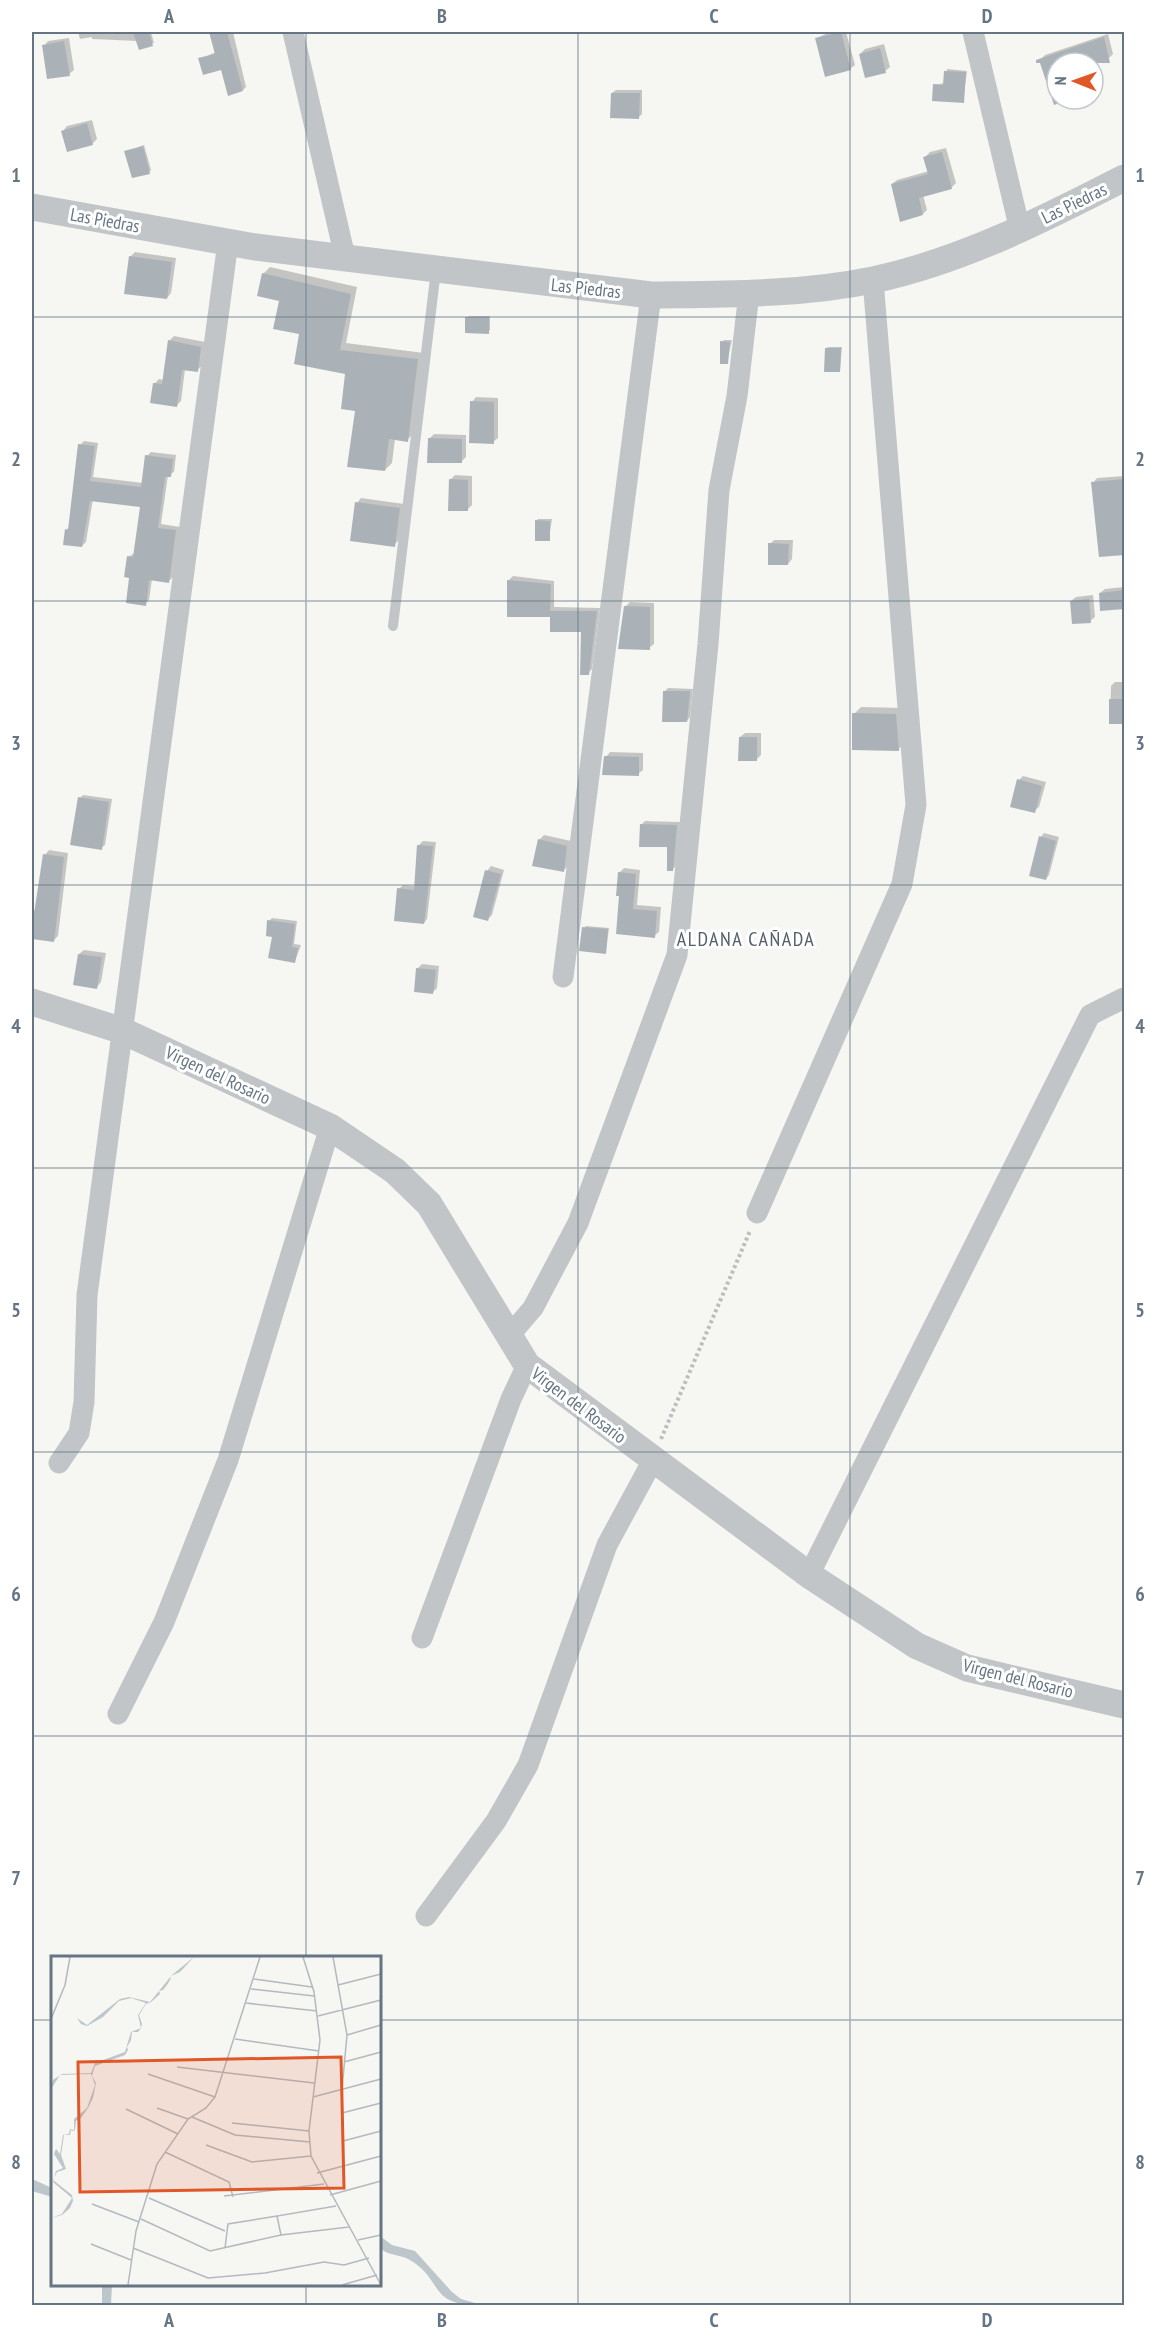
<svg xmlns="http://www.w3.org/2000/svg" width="1156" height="2337" font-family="'PT Sans Narrow',sans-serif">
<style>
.water{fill:#bcc6cb}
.shadow{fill:#0003}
.building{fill:#abb2b7}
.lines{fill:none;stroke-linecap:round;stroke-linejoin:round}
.path{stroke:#bbbdbf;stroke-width:4;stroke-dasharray:3 3;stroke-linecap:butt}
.service{stroke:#c1c5c8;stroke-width:10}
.minor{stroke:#c1c5c8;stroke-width:21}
.tertiary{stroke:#c1c5c8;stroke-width:27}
.grid{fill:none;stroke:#657583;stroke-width:1.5;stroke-opacity:0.55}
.labels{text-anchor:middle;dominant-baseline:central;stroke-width:6;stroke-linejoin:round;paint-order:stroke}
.street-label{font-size:18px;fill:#657583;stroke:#fff}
.neighbourhood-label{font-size:20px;letter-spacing:1.5px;fill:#535f69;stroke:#fff}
.inset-road{fill:none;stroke:#b3babf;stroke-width:1.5}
.view{fill:#e05828;fill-opacity:0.15;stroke:#e05828;stroke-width:3}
.inset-edge{fill:none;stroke:#657583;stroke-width:3}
.neatline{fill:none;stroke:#657583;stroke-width:2}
.grid-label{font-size:20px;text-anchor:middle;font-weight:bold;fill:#657583}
</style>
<rect width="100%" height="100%" fill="#f6f6f3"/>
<!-- water -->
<path class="water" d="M32,2179L52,2188V2197L32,2191Z
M380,2236L392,2245L415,2251L452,2292L461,2299L482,2305C427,2306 445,2281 410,2260C400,2254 388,2256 380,2248Z
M102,2285H112L111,2305H102Z"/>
<!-- shadow -->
<path class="shadow" d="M78,32H151L154,43L140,48L137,41L92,39V37L80,39Z
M210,32H233L246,87L243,90L222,68L200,59L216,52Z
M830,32H846L855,65L850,69L817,38Z
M1108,34L1113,54L1109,58L1093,63H1057V76L1041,59L1045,55Z
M69,38L74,70L69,74L44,46L48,41Z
M884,44L890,67L885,71L860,54L865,49Z
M947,69L967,71L963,102L934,85L945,83Z
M616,90H642V114L639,117L612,93Z
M92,120L97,139L92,144L63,131L67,126Z
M144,145L151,170L149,172L126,152Z
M946,148L956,183L951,188L923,195L927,210L923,214L892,184L897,180L929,171L925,157L930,152Z
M135,252L176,258L171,293L167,298L130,257Z
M270,267L357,287L346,343L424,353L414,433L407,440L395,439L392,463L385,470L356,410L347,373L301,333L263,274Z
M469,316H490V330L488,332L467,318Z
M174,336L205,342L202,366L197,370L185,369L181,401L177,405L154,384L159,379L164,380L169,341Z
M724,340H732L727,362L722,342Z
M828,347H842L840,371L826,349Z
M476,397L498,398V438L493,442L472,402Z
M434,434L466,435V457L461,462L429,439Z
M84,441L98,443L93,477L143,483L147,456L151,452L176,455L174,472L168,475L161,524L180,527L173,577L169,581L152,579L149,600L145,604L131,577L128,557L135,553L142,505L93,499L86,542L82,546L66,530L69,527L80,445Z
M455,475L472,476V505L467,510L450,480Z
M1124,476V553L1093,483L1097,478Z
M361,498L404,504L399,540L394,545L357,503Z
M538,519H552L549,539L536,521Z
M774,540H793L792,559L788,564L770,544Z
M513,576L554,581V607L600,608L592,669L588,673L583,631L552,616L509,580Z
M1124,587V608L1100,593L1105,589Z
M1093,595L1095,617L1090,621L1071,601L1076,597Z
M630,602L654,603V644L649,648L625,607Z
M1115,682H1124V723L1110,722L1111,686Z
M668,688L693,689L690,717L687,721L664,692Z
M861,707L903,708L905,742L898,750L854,714Z
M745,733H761V755L756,760L740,737Z
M610,752L643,753V770L638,774L606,757Z
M1023,776L1046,782L1039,807L1034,811L1019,780Z
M83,795L112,799L105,845L101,848L80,798Z
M645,821L680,822L676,866L672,870L668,846L641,825Z
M1044,833L1059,837L1049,875L1046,879L1041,837Z
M544,835L571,841L568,866L563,871L539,840Z
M423,841L436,842L427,919L424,923L399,889L403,885L415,886L419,845Z
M49,850L68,853L58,936L53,941L32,937V910H36L45,855Z
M491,866L504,870L492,915L488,919L487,871Z
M624,868L640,870L637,905L661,907L659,932L654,936L621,895L619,873Z
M272,918L297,921L294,944L301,945L295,961L273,935L269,921Z
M586,926L609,928L606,952L584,928Z
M84,950L106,953L101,982L97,987L79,954Z
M422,964L439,966L437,988L433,992L418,968Z"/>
<!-- building -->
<path class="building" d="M133,32H149L153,46L139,50Z
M209,32H227L243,91L228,96L221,70L203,75L198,58L215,54Z
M841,32L851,70L825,77L815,38Z
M1104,37L1110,63H1057V104L1054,105L1040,63H1036V60Z
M64,41L70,76L47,79L42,45Z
M880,48L886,73L865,78L859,54Z
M944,71L966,72L964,103L932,101L933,84L943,85Z
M611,93H640L639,119L610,118Z
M87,123L93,145L67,152L61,131Z
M143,146L150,174L132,178L124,151Z
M942,152L952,189L919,198L923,215L900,222L891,184L928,174L923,157Z
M129,256L172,262L167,299L124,294Z
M262,273L351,294L340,350L418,359L408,442L389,439L385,471L347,467L355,411L341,409L345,374L294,364L299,334L273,329L279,301L257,296Z
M465,317H489V334L465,333Z
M168,340L201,347L198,372L182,370L177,407L150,403L153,383L162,384Z
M720,341L730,342L728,364H720Z
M825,348H841L840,372H824Z
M470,401L494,402V444L469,443Z
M428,438L462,439V463H427Z
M78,444L95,446L90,481L141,487L145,455L173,459L171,477H165L158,528L176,530L169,583L149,580L146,606L126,603L129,578L124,577L127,556L133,557L140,507L90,501L82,547L63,545L65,529L68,530Z
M449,479L468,480V511H448Z
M1125,479V555L1099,557L1091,482Z
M355,502L400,508L395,547L350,541Z
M535,520L550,521V541H535Z
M768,543L789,544L788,565H768Z
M507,580L551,584L550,611H597L589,675H580L581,632H550V617H507Z
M1125,590V609L1100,611L1099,593Z
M1089,599L1091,623L1072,624L1070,601Z
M624,606L650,607V650L618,649Z
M663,691H690L687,722H662Z
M1109,699H1125V724H1109Z
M852,713L896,714L899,751L852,750Z
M739,737H757V761H738Z
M604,756L639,757V776L602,775Z
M1017,779L1042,786L1035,813L1010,807Z
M78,797L109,802L102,850L70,845Z
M640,824L677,825L673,871H667V847H639Z
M1039,836L1056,841L1046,880L1029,876Z
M538,839L567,846L564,872L532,866Z
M417,845L433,846L424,924L394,921L397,888L414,890Z
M43,854L64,857L54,942L32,939V914H34Z
M485,870L501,874L488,921L473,917Z
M618,872L636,874L633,909L657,911L655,938L616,934L619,896H616Z
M267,920L295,924L292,947L298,948L295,963L268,958L272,937L266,936Z
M582,927L608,929L606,954L579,951Z
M78,954L102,957L97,989L73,985Z
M416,968L436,970L433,994L414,992Z"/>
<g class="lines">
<!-- path -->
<path class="path" d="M661,1439L750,1231"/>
<!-- service -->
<path class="service" d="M393,626L436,270"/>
<!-- minor -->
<path class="minor" d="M293,32L345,257
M973,32L1020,230
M563,977L651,295
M757,1213L902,884L916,805L873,280
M508,1337L533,1308L578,1223L677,955L708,644L719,490L737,396L749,293
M59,1463L79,1433L84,1402L87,1295L228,242
M809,1575L1090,1015L1124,998
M422,1638L511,1399L527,1365
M118,1714L164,1622L228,1460L330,1127
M426,1916L496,1821L528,1765L607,1545L653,1460"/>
<!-- tertiary -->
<path class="tertiary" d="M32,207L255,247L651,295C725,294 800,295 873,280C962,261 1044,219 1124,178
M32,1002L123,1031L330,1127L395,1171L429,1204L527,1365L809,1575L917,1646L967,1668L1124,1705"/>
</g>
<!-- grid -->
<path class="grid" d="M306,32V1958M578,32V2306M850,32V2306M32,317H1124M32,601H1124M32,885H1124M32,1168H1124M32,1452H1124M32,1736H1124M32,2020H52M380,2020H1124M306,2284V2306"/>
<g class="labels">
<!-- street labels -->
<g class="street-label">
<text transform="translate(1074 203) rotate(-26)">Las Piedras</text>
<text transform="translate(105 220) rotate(10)">Las Piedras</text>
<text transform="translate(586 288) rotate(6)">Las Piedras</text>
<text transform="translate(218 1075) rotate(25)">Virgen del Rosario</text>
<text transform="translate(579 1405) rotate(37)">Virgen del Rosario</text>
<text transform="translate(1018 1678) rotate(14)">Virgen del Rosario</text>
</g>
<!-- neighbourhood labels -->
<g class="neighbourhood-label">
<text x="746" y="939">ALDANA CAÑADA</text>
</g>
</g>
<!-- overview -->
<g transform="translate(51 1956)">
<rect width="330" height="330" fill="#f6f6f3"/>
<path d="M143,1L129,16L120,20L119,24L116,29L112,34L108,35L109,38L100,46L95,48L88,59L91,68L90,72L87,76H81L80,84L76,91L77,94L74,99L44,110L41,120L45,127L42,142L37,152L30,162L25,165L24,174L22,175L20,174L19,179H13L10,199L15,213L6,216L2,224L21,239L22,245L19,252L11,259L0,262L11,258L21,242L2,226L5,215L12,212L3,198L5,193L9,198L12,179L18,178L19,173L23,174V163L36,152L44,129L40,118L9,119L0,133L2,124L11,118L40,117L44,107L74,96L80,76L90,72L87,59L95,47L80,42L68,45L52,61L36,70L30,68L26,62L36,69L69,43L78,41L99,46L121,19Z" fill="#bcc6cb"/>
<path class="inset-road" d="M252,1L263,36L269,84L258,175L260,200L330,329M282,1L296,79L291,133L292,210M203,23L261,31M287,29L330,18M200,33L263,40M195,47L266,55M267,60L330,44M0,63L14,29L19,1M296,79L330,69M184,83L268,95M293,106L330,96M126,111L263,127M97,118L164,141M262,141L330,123M106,152L137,163M75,153L127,178M291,157L330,147M141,161L184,179L259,186M181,167L258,175M292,185L330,175M155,189L201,206L260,200M114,196L178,226L182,241M266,217L330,200M279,239L330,225M173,240L273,228M98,242L174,275M41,248L88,266M90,263L159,295L230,279L298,271M230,279L226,260L285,250M307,284L330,279M40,288L80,304M82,292L157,322L214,317L273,306L293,309L318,302M174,292L177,268L226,260M77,329L85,275L106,208L137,163L155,152L164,141L209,1M291,329L326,319"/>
<path class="view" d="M290,101L293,232L29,236L27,106Z"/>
<rect width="330" height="330" class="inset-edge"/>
</g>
<!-- border -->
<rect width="1156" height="2337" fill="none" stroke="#ffffff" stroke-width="66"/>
<!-- north arrow -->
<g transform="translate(1075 81) rotate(271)"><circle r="28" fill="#ffffff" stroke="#c1c8cd" stroke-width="1.5"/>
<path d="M0-4.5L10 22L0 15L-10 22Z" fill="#e05828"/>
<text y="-9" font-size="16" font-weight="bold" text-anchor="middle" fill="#657583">N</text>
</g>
<rect x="33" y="33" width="1090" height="2271" class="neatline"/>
<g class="grid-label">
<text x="169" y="23">A</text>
<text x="442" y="23">B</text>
<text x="714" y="23">C</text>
<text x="987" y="23">D</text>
<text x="16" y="182">1</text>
<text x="1140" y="182">1</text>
<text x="16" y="466">2</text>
<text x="1140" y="466">2</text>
<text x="16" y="750">3</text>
<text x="1140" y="750">3</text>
<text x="16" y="1033">4</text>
<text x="1140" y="1033">4</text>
<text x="16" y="1317">5</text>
<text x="1140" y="1317">5</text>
<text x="16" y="1601">6</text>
<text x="1140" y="1601">6</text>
<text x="16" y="1885">7</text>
<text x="1140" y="1885">7</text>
<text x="16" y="2169">8</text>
<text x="1140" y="2169">8</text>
<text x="169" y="2327">A</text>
<text x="442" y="2327">B</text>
<text x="714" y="2327">C</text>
<text x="987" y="2327">D</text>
</g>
</svg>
